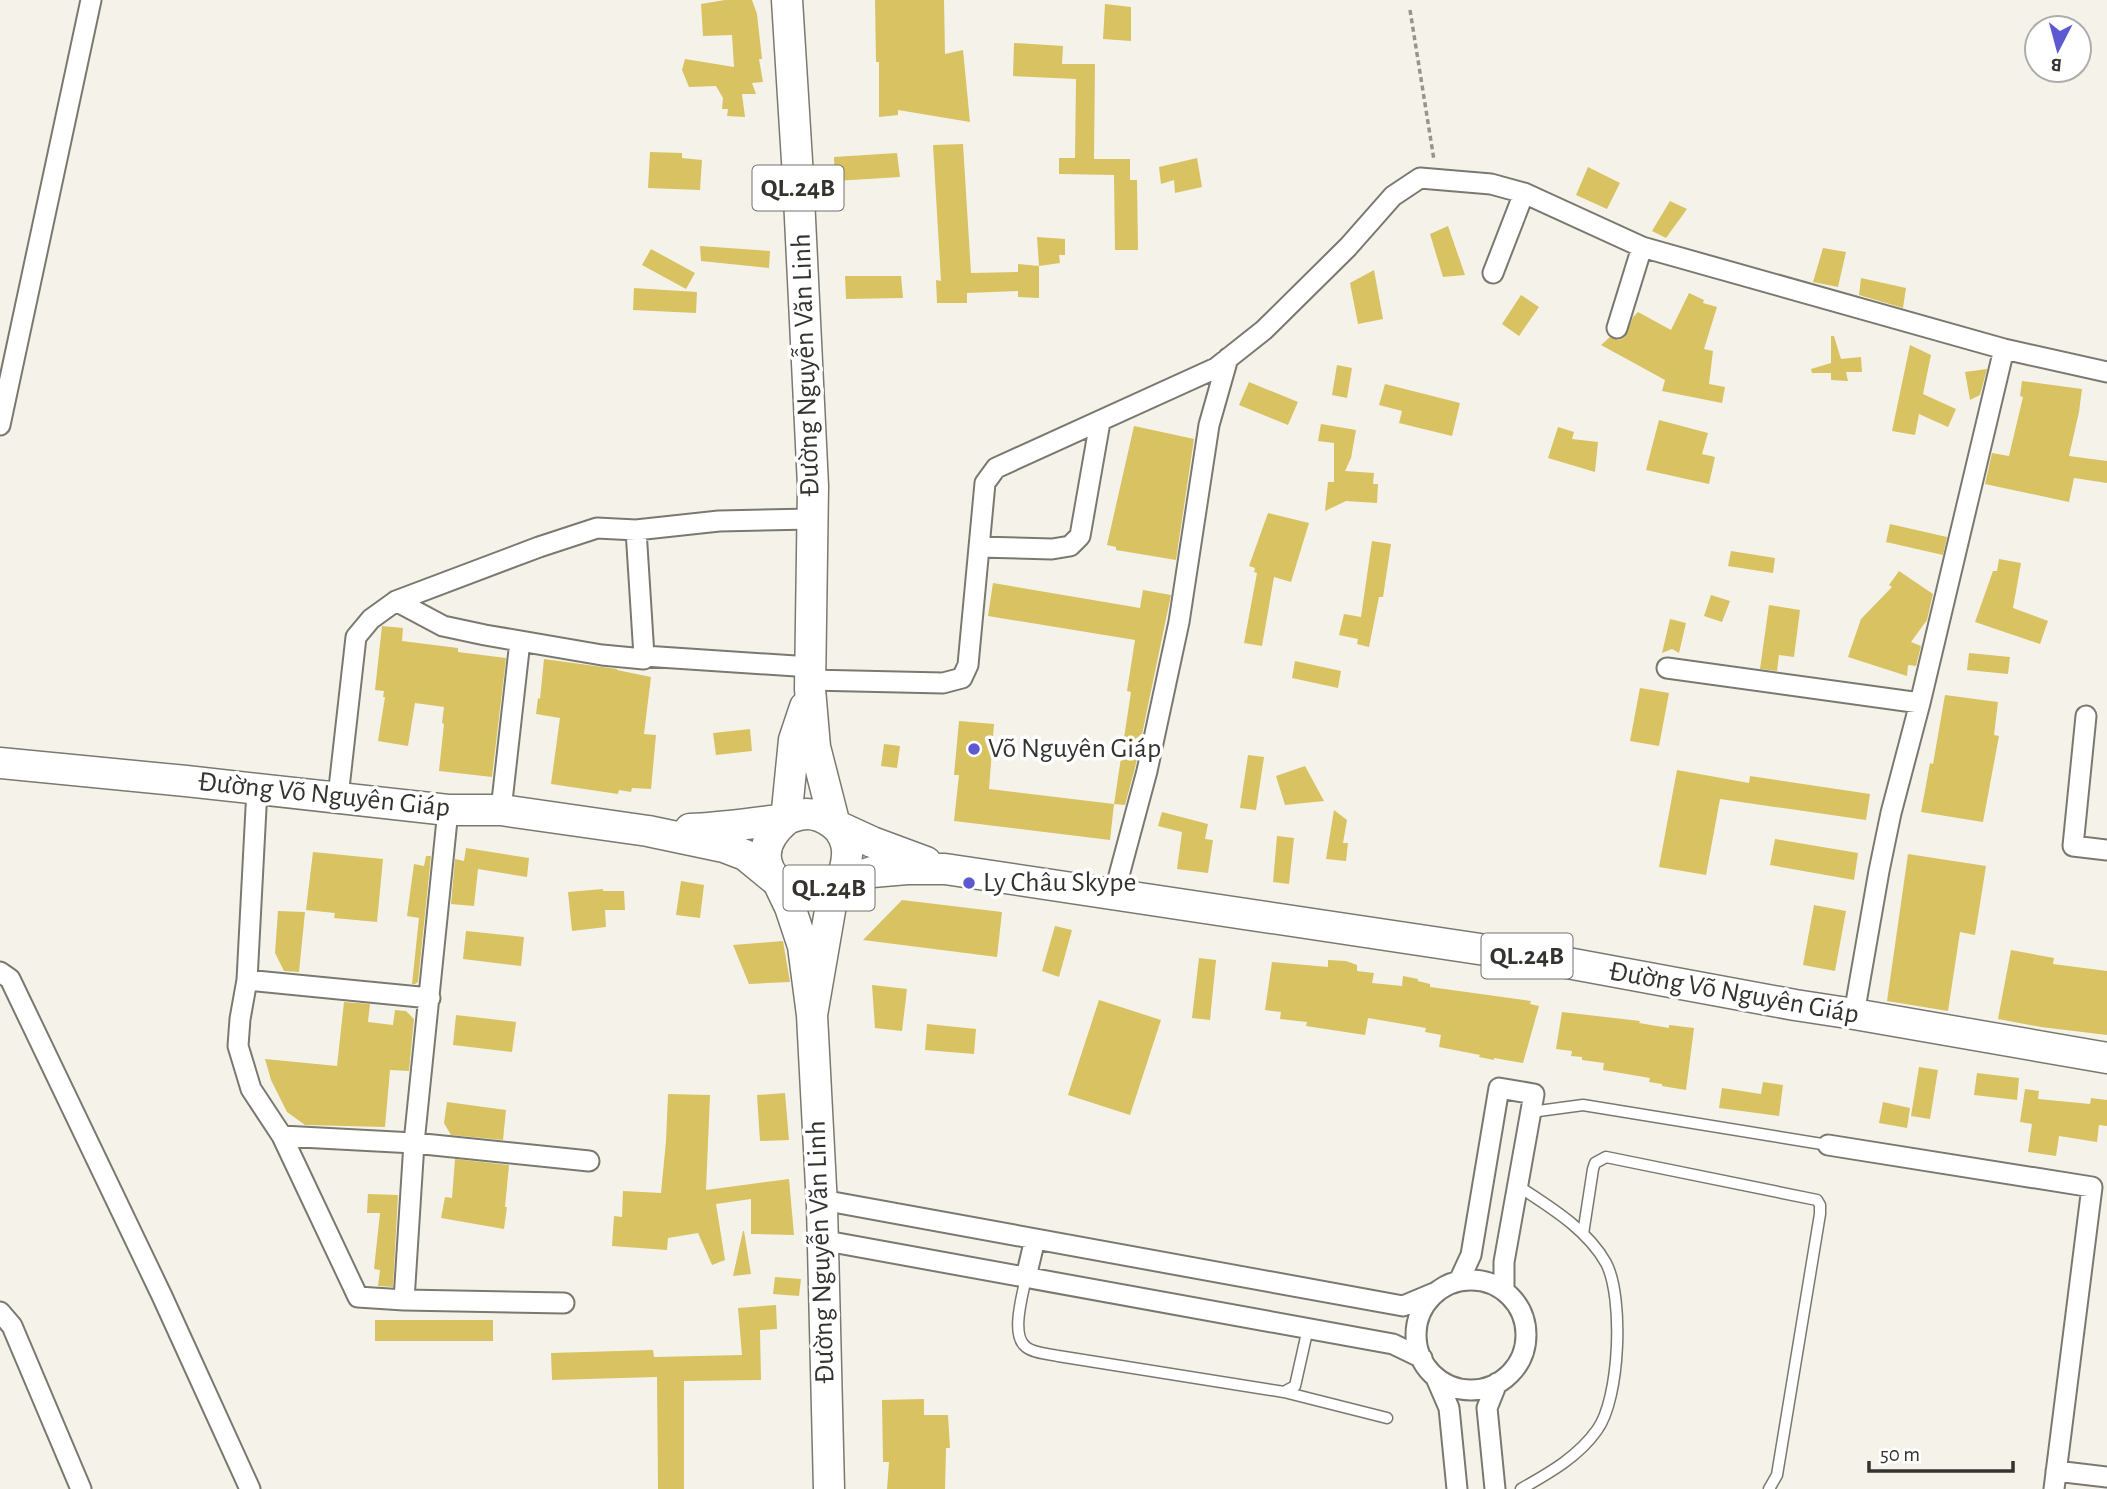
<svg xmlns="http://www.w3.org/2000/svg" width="2107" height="1489" font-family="'Alegreya Sans',sans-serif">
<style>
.building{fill:#d8c262}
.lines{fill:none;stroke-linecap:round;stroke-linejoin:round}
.lane-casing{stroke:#7a7970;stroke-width:13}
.street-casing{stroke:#7a7970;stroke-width:23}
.primary-casing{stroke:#7a7970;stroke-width:33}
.path{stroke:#95948d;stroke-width:3.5;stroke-dasharray:5 3.5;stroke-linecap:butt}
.lane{stroke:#fff;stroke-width:10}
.street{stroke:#fff;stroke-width:19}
.primary{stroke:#fff;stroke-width:30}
.poi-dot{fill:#5c59d1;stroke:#fff;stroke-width:2.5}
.labels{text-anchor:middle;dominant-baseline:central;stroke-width:7;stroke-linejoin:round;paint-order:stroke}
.shield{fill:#fff;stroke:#71706d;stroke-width:2}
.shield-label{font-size:26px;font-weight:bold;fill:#34332f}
.street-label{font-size:28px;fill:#34332f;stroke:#fff}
.poi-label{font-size:28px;fill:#34332f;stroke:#fff;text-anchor:start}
</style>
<rect width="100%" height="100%" fill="#f5f3e9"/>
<!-- building -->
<path class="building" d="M725,0H752L757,14L762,59H759L763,82L752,83L756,94H742L745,117L727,116L728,109H722L723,98L716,86L689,87L682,70L685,59L734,67L732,35L703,36L701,4Z
M875,0H944L945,54L963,50L970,122L898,110V115L879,117V62H876Z
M1105,4L1131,7V41L1103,39Z
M1014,43L1063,46L1062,64H1095L1094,159H1130V180H1137L1138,250H1115L1114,175L1059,174V158H1075L1076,79L1013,76Z
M963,144L971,273L1018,272V264L1039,266V298L1018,297V291L967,293V303H937L936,280L941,281L933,145Z
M650,152L682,153V158L702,160L700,190L648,188Z
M897,153L900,177L835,181L834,157Z
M1197,158L1202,187L1175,193L1174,180L1161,184L1159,167Z
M1588,167L1620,183L1607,209L1576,195Z
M1670,201L1687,209L1666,238L1652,231Z
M1448,226L1465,275L1443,277L1430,234Z
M1037,237L1065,239V255H1059L1060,263L1039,266Z
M700,246L770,251L769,268L701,261Z
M1823,248L1846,252L1838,287L1813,282Z
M651,249L695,273L686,289L642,265Z
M1374,270L1383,319L1358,324L1350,283Z
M845,276H901L903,298L846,299Z
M1861,278L1906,288L1903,308L1859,295Z
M634,288L697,292L696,313L633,310Z
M1689,293L1704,300L1703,303L1717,307L1704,349L1713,351L1709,384L1725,387L1722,403L1662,391L1665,380L1601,345L1610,337L1619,340L1625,337L1633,317L1638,312L1671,330Z
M1521,295L1539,307L1519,336L1502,324Z
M1831,336H1834L1841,359L1861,357L1862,372H1846L1848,381L1831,380V373H1812L1811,369L1831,363Z
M1910,345L1931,355L1923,394L1956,409L1948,427L1919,414L1915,435L1892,431Z
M1337,365L1352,368L1347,398L1332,395Z
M1987,369L1980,395L1970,400L1965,372Z
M2022,381L2082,389L2079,412L2069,456L2107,461V483L2074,478L2069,502L1985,484L1992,453L2009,456L2023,397L2020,396Z
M1249,382L1298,402L1288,425L1239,405Z
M1385,384L1460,403L1452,436L1399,423L1402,411L1379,405Z
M1659,420L1708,433L1702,454L1715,457L1709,484L1646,470Z
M1321,424L1356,430L1351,458L1345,471L1374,473L1373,484H1378L1377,503L1346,501L1325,511L1328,482H1334V443L1318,441Z
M1134,426L1194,439L1176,560L1116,550V547L1107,545Z
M1558,427L1574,432L1572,439L1598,442L1595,472L1548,458Z
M1268,513L1309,523L1291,582L1274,577L1262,646L1244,643L1257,573L1254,572L1255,568L1249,566Z
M1890,524L1947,537L1943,555L1886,542Z
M1372,541L1391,544L1383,597H1379L1369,647L1357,644L1358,639L1339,635L1344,614L1361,617Z
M1731,551L1775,558L1773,573L1728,566Z
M1999,559L2021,563L2013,608L2048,621L2040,644L1975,622L1993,571H1997Z
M1899,571L1933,594L1927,620L1911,642L1921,646L1916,666L1908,665L1907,676L1848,657L1861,619L1892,587L1889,585Z
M993,583L1140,608L1143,590L1171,595L1135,768L1125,805L1114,804L1131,692L1127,691L1135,640L988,616Z
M1711,595L1730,601L1722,622L1704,616Z
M1769,605L1800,610L1794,657L1779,655L1777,671L1760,669Z
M1670,619L1686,623L1679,653L1672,649L1662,653Z
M382,626L403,628L402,641L458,648V652L506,658L492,777L439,771L444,724L442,723L444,707L415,703L408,746L378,741L385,697H383L384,691L375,690Z
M1969,653L2010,657L2008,674L1967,670Z
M544,659L617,669V670L651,677L644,734L656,735L651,789L632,788L631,792L619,790L618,794L551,784L560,718L536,714L538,698L540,699Z
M1295,661L1341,671L1338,688L1292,678Z
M1640,688L1669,693L1659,746L1630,741Z
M1945,695L1998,702L1994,735L1999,736L1983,822L1921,812L1930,763L1933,764Z
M959,721L994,724L989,789L1114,804L1110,840L954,821L959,775H954Z
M750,729L752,751L716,755L713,733Z
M884,744L900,746L897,768L881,766Z
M1248,755L1264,757L1256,810L1240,808Z
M1305,766L1324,801L1285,805L1276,776Z
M1677,770L1749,783L1750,776L1870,794L1866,820L1720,799L1706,875L1659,867Z
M1334,810L1347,820L1343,843H1348L1346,861L1326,859Z
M1162,812L1208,824L1205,839L1213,840L1208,873L1177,869L1182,832L1158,826Z
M1277,836L1294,838L1289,884L1273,882Z
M1775,839L1858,853L1854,880L1770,865Z
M466,848L529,858L527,877L478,869L474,906L451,904L455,859L464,861Z
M313,852L383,859L377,922L334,918L335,913L306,910Z
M1908,854L1986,866L1975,935L1960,932L1948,1011L1887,1001Z
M426,856H431L418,982L415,984H412L419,918L407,916L414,864L424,866Z
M681,881L704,885L700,918L676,915Z
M603,889V891H624L625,910H605L606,927L572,931L568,892Z
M902,900L1002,912L997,957L863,940Z
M1814,905L1846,911L1835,971L1803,965Z
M278,911L305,912L299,972L284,971L275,953Z
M1055,926L1072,930L1059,977L1042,971Z
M466,931L524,937L521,966L463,959Z
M783,941L790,982L749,984L733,945Z
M2011,950L2054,958L2053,964L2107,971V1035L2041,1027L1998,1019Z
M1199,958L1216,960L1210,1020L1192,1018Z
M1328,960L1346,961L1357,965V971L1374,973L1372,983L1402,986L1403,976L1418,979V981L1430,984V987L1531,1001L1530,1004L1539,1006L1523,1063L1494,1058V1060L1479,1057L1480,1055L1439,1047L1441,1035L1425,1032L1426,1028L1368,1018L1365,1035L1306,1026L1307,1022L1280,1019L1281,1012L1265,1010L1272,962L1328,967Z
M872,985L907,989L902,1031L875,1028Z
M1099,1000L1161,1020L1130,1115L1068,1095Z
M344,1002L370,1004L368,1022L393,1025L395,1010L406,1011L414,1019L409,1071L390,1070L385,1127L305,1125L287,1112L271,1080L265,1059L337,1066Z
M1562,1012L1640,1021L1639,1023L1669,1028V1025L1694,1028L1686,1090L1662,1086V1084L1649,1082L1650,1078L1603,1070L1604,1063L1582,1060V1057L1571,1056L1572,1051L1556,1049Z
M456,1015L516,1022L512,1052L453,1045Z
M927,1024L976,1029L974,1054L925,1050Z
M1919,1067L1938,1070L1930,1119L1911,1116Z
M1977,1073L2019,1078L2017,1100L1974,1095Z
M1763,1082L1783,1085L1779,1116L1719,1108L1722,1088L1761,1094Z
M2025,1089L2039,1091L2038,1099L2090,1104L2091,1098L2107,1100V1126L2099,1125L2097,1142L2059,1136L2056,1156L2028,1152L2032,1124L2020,1122Z
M785,1093L789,1140L760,1141L757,1095Z
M668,1094L710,1095L706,1190L789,1179L794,1235L751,1234V1199L716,1204L725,1260L712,1265L698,1233L668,1238L667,1250L612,1246L614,1216L622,1217L623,1191L661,1193L666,1141Z
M447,1102L506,1110L503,1140L451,1135L444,1123Z
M1883,1102L1910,1108L1907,1128L1879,1123Z
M455,1159L509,1165L505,1207H507L504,1229L441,1218L445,1197L452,1198Z
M368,1194L398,1195L393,1287L378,1286L380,1270L374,1269L380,1213H367Z
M743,1231H744L751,1274L733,1276Z
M775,1277L801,1279L799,1296L773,1294Z
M776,1305L777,1329L760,1330L761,1380L684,1381V1489H658L657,1377L552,1380L551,1353L653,1350L654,1357L742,1355L738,1308Z
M375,1320H493V1341H375Z
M924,1399V1415H948L950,1448H946L945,1489H887L889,1462H883L882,1400Z"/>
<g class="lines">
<!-- lane casing -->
<g class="lane-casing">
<path id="lane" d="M1531,1112L1583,1105L1828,1145
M1518,1186C1550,1207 1587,1229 1606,1263C1624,1297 1620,1399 1597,1430C1578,1457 1549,1473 1521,1489
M1583,1234L1593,1169L1595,1163L1606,1157L1817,1200L1820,1205V1214L1777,1475L1769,1489
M1026,1277C1023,1294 1010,1335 1026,1347C1033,1353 1049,1354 1058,1356L1284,1392L1295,1386L1308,1328
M1284,1392L1387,1418"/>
</g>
<!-- street casing -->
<g class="street-casing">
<path id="street" d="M1493,273L1524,193
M1617,328L1642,247
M0,425L91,0
M636,530L644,656
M979,547L1052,549L1070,546L1080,536L1100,422
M396,601L443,626L485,635L602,655L644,659V656L811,667
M1667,668L1920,703
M810,680L943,683L962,678L968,665L985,483L996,468L1216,368L1264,330L1348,247L1393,196L1420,178L1491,184L1524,193L1642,247L2004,349L2107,372
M2086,716L2073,846L2107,850
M257,789L247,980L240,1019L238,1046L251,1089L282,1136L358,1297L404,1300L564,1303
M338,797L356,637L371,619L396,601L539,547L597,528L636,530L719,521L811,519
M501,810L520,641
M1114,894L1147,771L1179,622L1209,425L1228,358
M0,972L10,979L162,1296L250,1489
M247,980L430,998
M1854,1014L1879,871L1891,813L1920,703L2004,349
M282,1136L414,1143L589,1161
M1828,1145L2092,1187L2054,1489
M822,1200L1403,1306L1434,1293
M821,1240L1393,1344L1422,1358
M1026,1277L1035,1239
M1416 1335a55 55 0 1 1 110 0a55 55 0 1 1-110 0Z
M1459,1281L1471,1255L1499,1088L1534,1094L1504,1262V1289
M404,1300L414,1143L448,810
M0,1312L12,1326L81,1489
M1436,1378L1449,1408L1457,1489
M2056,1471L2107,1477
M1495,1489L1487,1408L1497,1383"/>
</g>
<!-- primary casing -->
<g class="primary-casing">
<path id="primary" d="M787,0L798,177L813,486L810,689L815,747L835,825L872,842L926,862
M0,763L186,781L448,810H501L648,831L724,847L745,855L778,882L790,907L803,946L812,1015L822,1206L829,1489
M786,820L794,740L805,707
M690,829C721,828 751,823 781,820C790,819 797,814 807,814C816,814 824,817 832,823C842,830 848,843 847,855C843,933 718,878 786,820
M812,1015L832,899V886L872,872L907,869H945L1546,959L1795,1005L1854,1014L2107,1058"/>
</g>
<!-- path -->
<path class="path" d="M1410,10L1434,160"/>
<!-- lane -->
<use href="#lane" class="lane"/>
<!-- street -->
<use href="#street" class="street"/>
<!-- primary -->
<use href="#primary" class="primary"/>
</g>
<!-- markers -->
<g class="poi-dot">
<circle cx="974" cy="749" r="7"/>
<circle cx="969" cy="883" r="7"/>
</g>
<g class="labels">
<!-- shield labels -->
<g class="shield">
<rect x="752.5" y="165.5" width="91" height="45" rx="5"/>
<rect x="783.5" y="865.5" width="91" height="45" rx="5"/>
<rect x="1481.5" y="933.5" width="91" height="45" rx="5"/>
</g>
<g class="shield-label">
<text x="798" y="188">QL.24B</text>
<text x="829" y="888">QL.24B</text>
<text x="1527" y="956">QL.24B</text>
</g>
<!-- street labels -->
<g class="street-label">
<text transform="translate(806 365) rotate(-92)">Đường Nguyễn Văn Linh</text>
<text transform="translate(324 795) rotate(6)">Đường Võ Nguyên Giáp</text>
<text transform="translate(1734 993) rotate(10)">Đường Võ Nguyên Giáp</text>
<text transform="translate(821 1252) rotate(-92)">Đường Nguyễn Văn Linh</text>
</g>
<!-- poi labels -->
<g class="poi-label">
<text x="988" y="749">Võ Nguyên Giáp</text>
<text x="983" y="883">Ly Châu Skype</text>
</g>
</g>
<!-- north arrow -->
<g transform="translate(2058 49) rotate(186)"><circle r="33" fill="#ffffff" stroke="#aeadac" stroke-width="2"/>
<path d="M0-5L12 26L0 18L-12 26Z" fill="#5c59d1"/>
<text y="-10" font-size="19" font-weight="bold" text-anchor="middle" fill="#34332f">B</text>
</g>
<!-- scale -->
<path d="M1869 1461v10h144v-10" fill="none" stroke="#34332f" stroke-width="3.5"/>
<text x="1880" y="1461" font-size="21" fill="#34332f" stroke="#ffffff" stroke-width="5" paint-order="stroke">50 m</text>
</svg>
